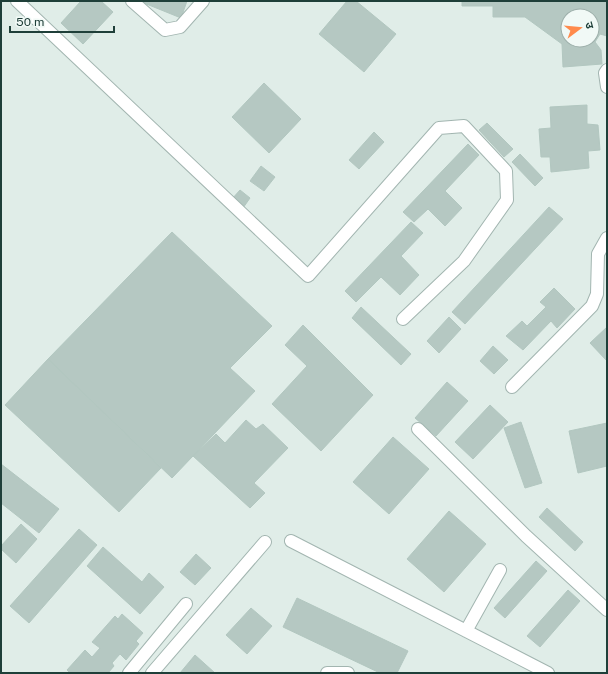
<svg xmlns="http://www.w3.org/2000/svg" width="608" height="674" font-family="'Public Sans','Noto Sans Devanagari',sans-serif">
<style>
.building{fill:#b5c8c2;stroke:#b2c7c0;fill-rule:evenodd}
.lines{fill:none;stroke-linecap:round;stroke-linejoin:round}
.minor-casing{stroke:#a2b5b0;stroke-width:14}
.minor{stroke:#fff;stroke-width:12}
</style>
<rect width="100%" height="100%" fill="#e0ede8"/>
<!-- building -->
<path class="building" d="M81,1H101L113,12L83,44L61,23Z
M139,1H187L181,18Z
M347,1H356L396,34L364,72L319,34Z
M462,1H607V36L600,34L595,42L601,50L602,64L563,67L562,44L525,17H493V6H462ZM568,16H592V40H568Z
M264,83L301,119L269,153L232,117Z
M587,105V124L598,125L600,150L588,151L589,168L551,172L550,157H541L539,129L551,128L550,107Z
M487,123L513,149L504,157L479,130Z
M374,132L384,142L359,169L349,160Z
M468,144L479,155L445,191L462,208L445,226L428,209L414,222L403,212Z
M520,154L543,178L535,186L512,162Z
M261,166L275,177L264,191L250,181Z
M240,190L250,198L243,208L232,199Z
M549,207L563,219L465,324L452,312Z
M411,222L423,233L401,256L419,275L400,295L381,277L356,302L345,291Z
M172,232L272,326L230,368L255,391L172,478L48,359Z
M554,288L575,309L557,328L551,321L523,350L506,336L522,321L527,326L546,307L540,302Z
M361,307L411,354L401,365L352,318Z
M449,317L461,329L439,353L427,341Z
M303,325L373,395L321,451L272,404L307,366L285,345Z
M607,327V361L590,343Z
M493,346L508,360L494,374L480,361Z
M48,359L161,468L119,512L5,405Z
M447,382L468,401L436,436L415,418Z
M490,405L508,422L473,459L455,442Z
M246,420L256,429L263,424L288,448L254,483L265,493L250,508L193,456L216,434L225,443Z
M521,422L542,483L525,488L504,428Z
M607,423V466L578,473L569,431Z
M393,437L429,469L389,514L353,482Z
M1,464L59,509L39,533L1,503Z
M547,508L583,542L575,551L539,517Z
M449,511L486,544L444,592L407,559Z
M21,524L37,539L16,563L1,549V546Z
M79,529L97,545L29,623L10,606Z
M103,547L142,582L149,573L164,587L140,614L87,566Z
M196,554L211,568L195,585L180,572Z
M536,561L547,571L505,618L494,608Z
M568,590L580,601L540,647L527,636Z
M297,598L408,651L397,673H380L283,627Z
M251,608L272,626L247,654L226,635Z
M122,614L143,633L136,641L139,644L126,660L120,654L112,663L114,666L108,673H70L67,670L85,650L92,657L100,648L92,642L115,616L118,619Z
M195,655L215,673H180Z"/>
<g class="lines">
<!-- minor casing -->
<g class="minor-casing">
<path id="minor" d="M17,1L308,276L439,128L464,126L506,171L507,200L464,261L403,319
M132,1L165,30L180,27L203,1
M607,70L605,73L607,87
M512,387L592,306L597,294L598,254L607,238
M418,429L526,536L607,610
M291,541L548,673
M466,631L500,570
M129,673L186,604
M152,673L265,542
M327,673H348"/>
</g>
<!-- minor -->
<use href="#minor" class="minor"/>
</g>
<!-- border -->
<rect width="608" height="674" fill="none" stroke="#1f3f39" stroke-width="4"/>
<!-- north arrow -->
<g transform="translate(580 28) rotate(74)"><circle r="19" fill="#f1f9f6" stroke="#9dafaa"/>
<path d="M0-3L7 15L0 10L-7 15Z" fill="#ff8a4c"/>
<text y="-6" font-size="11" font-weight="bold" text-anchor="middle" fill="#1f3f39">उ</text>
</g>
<!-- scale -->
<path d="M10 26v6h104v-6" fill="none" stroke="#1f3f39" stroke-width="2"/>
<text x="16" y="26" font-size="12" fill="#1f3f39" stroke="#f1f9f6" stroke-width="3" paint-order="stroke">50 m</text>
</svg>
